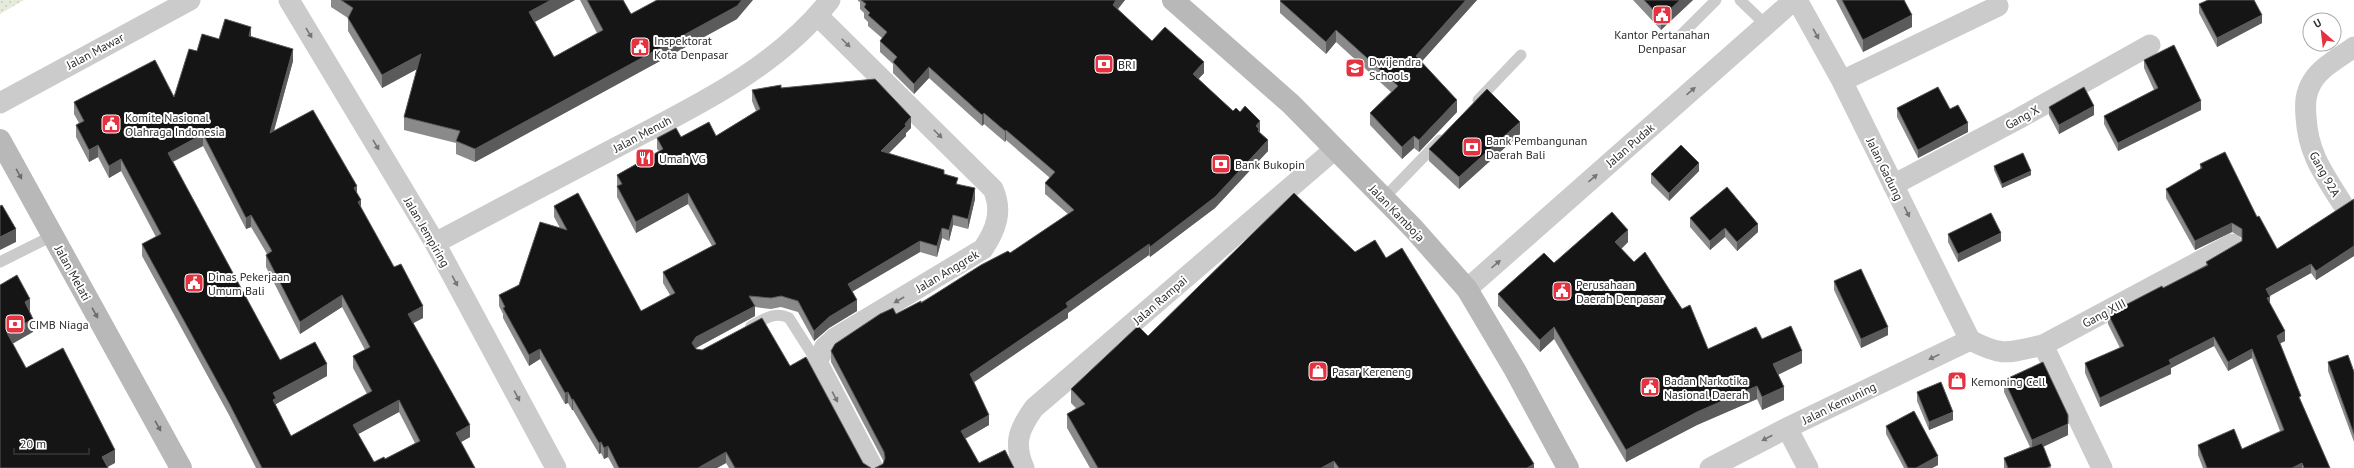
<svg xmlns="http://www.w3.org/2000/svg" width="2354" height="468" font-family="'PT Sans',sans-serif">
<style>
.grass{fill:url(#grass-dots)}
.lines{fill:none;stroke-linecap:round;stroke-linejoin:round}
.lane{stroke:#cbcbcb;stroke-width:11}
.street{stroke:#cbcbcb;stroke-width:21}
.secondary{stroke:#b8b8b8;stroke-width:22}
.wall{fill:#8a8a8a;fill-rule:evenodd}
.shaded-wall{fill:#5b5b5b}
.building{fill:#151515;stroke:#5b5b5b;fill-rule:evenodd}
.oneway{fill:#757575}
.oneway2{fill:#6c6c6c}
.labels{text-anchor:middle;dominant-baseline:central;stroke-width:4;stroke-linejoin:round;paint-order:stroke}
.poi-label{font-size:12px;fill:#2e2e2e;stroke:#fff;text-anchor:start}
.street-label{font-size:12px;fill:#2e2e2e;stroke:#fff}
</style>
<defs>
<pattern id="grass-dots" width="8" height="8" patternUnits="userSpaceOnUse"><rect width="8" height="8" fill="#e5ecdc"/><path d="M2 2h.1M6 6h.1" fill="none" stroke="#c5cbbd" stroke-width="1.8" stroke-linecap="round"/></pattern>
</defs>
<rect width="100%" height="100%" fill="#fff"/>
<!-- grass -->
<path class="grass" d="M0,0H24L0,14Z"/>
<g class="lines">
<!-- lane -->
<path class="lane" d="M1740,0L1766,25
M1680,36L1716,0
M1478,100L1521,55
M1383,199L1440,140
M0,262L52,236
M751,326C764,319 775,311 789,318L817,362"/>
<!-- street -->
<path class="street" d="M289,0L435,243L556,468
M1797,0L1842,81L1970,340
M818,16L993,189C1003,211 996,230 983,249L835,338L825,347L817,362L873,468
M1842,81L1998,6
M0,103L190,0
M1893,185L2018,119L2150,45
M2342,203C2323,173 2308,153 2306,117C2305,104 2305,94 2312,82C2321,67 2340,57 2354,47
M435,243C495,211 556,179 617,147C693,107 776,69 830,0
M1467,289L1794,0
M1970,340C2003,357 2007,353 2043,345L2232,244
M2043,345L2102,468
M1787,428L1808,468
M1024,468C1013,443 1019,429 1034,408L1335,149
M1710,468L1787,428L1970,340"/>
<!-- secondary -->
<path class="secondary" d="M1173,0L1291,104L1413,228L1467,289L1515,370L1568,468
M0,140L181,468"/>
</g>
<!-- wall -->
<path class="wall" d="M331,0H575L535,22L554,57L597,33L580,0H623L631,14L737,19L475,162L456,154V143L404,130V117L417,69L382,88L348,31V18L331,7Z
M858,0H1125L1118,9L1152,41L1204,73L1198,79L1233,111L1260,132L1259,133L1268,151L1215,208L1150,257L1149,255L1068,313V318L974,382L989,425L965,439L979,463L883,464L884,462L831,362V351L896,314L921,302L1010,253L1068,214L1045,194V183L1050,178L1006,140L1005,142L984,124L982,126L929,78L914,94L893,73V64L880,52V41L882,38L868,26V22L864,18V13L860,9V2L858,1Z
M1281,0H1477L1421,62L1457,112L1419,152L1414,148L1402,159L1370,125V113L1391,92L1336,42L1326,54L1280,13V1Z
M1633,0H1693L1661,30Z
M1836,0H1904L1912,27L1863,52Z
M2199,4L2262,23L2217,47L2199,13Z
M251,37L293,61L274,131L357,193L361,208L423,318L413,323L470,437L461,442L475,468H256L229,415L142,256V244L156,237L121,171L109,178L98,157L89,162L76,137V125L79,123L74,114V102L174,97L197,51L219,39ZM203,146L246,229L251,227L267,254L266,255V267L300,334L342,307L365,350L353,356V368L367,394L291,436L276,406V404L327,376L280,360L173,162ZM399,412L415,443L385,459L374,462L358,434Z
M2144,60L2201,110L2118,151L2104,124V116L2154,90L2144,68Z
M781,88L911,128L906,133V136L889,153L944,174L958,184L975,199L968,229L953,225L949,241L942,238L937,257L920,252L852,292L857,311L829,328L814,341L798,312L781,307L771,309L755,307V316L696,348L695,349H696L790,366L863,463L871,468H729L726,463L717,468H614L608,457L604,459L601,453L599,454L573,410H572L568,403L565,404L540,359L529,366L503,318V314L499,306V295L519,285L560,228L554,217V206L641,311L670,295L663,283V272L712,246L688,204L636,233L617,197V175L659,151L657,149V138L716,136L756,111L752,101V90Z
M2049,107L2094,115L2059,134L2049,115Z
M1897,108L1950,109L1968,132L1918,158L1897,117Z
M1520,134L1459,189L1429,161V149Z
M2200,164L2257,217L2277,249L2354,199V256L2316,280L2311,273L2270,296V304L2285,341L2280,343L2301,402L2330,468H2203L2198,455V445L2242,449L2280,431L2252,358L2228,371L2214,346L2171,368V374L2100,407L2085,373V363L2120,348L2108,324V314L2163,288L2206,265V262L2242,241V238L2232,232L2195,250L2166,198V189L2200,170Z
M1994,166L2031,175L2002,188L1994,170Z
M1699,171L1669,201L1651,183V174Z
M1690,218L1758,232L1737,251L1725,237L1710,250L1690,227Z
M1948,234L2001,241L1958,262L1948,242Z
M1628,242L1621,249L1708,349L1762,339L1802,363L1778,375L1784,400L1762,410L1757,399L1697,425L1626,462L1554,339L1540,352L1498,306V294L1554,263Z
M1355,252L1386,258L1534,468H1090L1067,428V414L1076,408L1071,403V389L1148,336Z
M1834,281L1888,335L1861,348L1834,290Z
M2328,362L2354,372V442L2328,371Z
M2004,380L2068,435L2043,447L2051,468H2004V458L2030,447L2004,392Z
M1917,392L1953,420L1929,430L1917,401Z
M1886,426L1938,465L1932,468H1904L1886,434Z"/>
<!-- shaded-wall -->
<path class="shaded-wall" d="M551,0H575L529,25V12Z
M742,0H753L737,19L475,162V149Z
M1116,0H1125L1113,15V5Z
M1466,0H1477L1416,68V56Z
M1680,0H1693L1661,30V18Z
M1912,15V27L1863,52V40Z
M2262,15V23L2217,47V38Z
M251,27V39L249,36Z
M1336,30V42L1326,54V42Z
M293,49V61L270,145V133Z
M421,54V67L382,88V75Z
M1204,62V73L1193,85V74Z
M929,67V78L914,94V84Z
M1457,100V112L1419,152V140Z
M2201,101V110L2118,151V143Z
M2094,106V115L2059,134V125Z
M984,113V124L982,126V115Z
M911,117V128L906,133V136L881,161V151Z
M1260,121V132L1259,133V140L1256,126Z
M1520,122V134L1459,189V177Z
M1968,123V132L1918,158V150Z
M1006,130V140L1005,142V131Z
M203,134V146L168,164V153Z
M1414,136V148L1402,159V147Z
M1268,140V151L1215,208L1150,257V247Z
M98,145V157L89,162V150Z
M121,159V171L109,178V166Z
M1699,163V171L1669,201V193Z
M2031,171V175L2002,188V184Z
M357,186V198L354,188Z
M975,188V199L968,229V219Z
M688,193V204L636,233V222Z
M361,200V212L358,202Z
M251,215V227L246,229V218Z
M953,215V225L949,241V230Z
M2232,223V232L2195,250V241Z
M1758,224V232L1737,251V242Z
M942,228V238L937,257V246Z
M1725,228V237L1710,250V241Z
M16,229V242L0,250V237Z
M1628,230V242L1615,255V242Z
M2001,233V241L1958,262V254Z
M920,241V252L848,294V284Z
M1149,244V255L1068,313V318L970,385V374L1066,303Z
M2354,246V256L2316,280V271Z
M2311,264V273L2266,298V289Z
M342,295V307L300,334V322Z
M2270,297V306L2267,298Z
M30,299V312L25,302Z
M857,300V311L829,328L814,341V331L829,317Z
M423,306V318L408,326V314Z
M755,306V316L696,348L692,354V343L696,337Z
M33,319V332L7,347V333Z
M1554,327V339L1540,352V340Z
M1888,327V335L1861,348V339Z
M2285,331V341L2277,345V336Z
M2214,337V346L2171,368V374L2100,407V398L2169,360Z
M540,349V359L529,366V355Z
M2252,349V358L2228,371V362Z
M1802,351V363L1773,377V364Z
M327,364V376L276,404V410L273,400V393Z
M1757,386V399L1697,425L1626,462V450L1697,412Z
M1784,387V400L1762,410V397Z
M568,392V403L565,404V393Z
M573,399V410H572V400Z
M399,400V412L353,437V425Z
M1953,412V420L1929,430V422Z
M989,415V425L961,441V431Z
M2068,424V435L2032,452V440Z
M470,425V437L456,445V433Z
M601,442V453L599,454V443Z
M608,446V457L604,459V448Z
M115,450V463L106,468L102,457Z
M726,452V463L717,468H698Z
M1938,456V465L1932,468H1916Z
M1334,461V468H1321Z
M2302,463V468H2292Z
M1534,464V468H1527Z"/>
<!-- building -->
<path class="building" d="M341,0H551L529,12L554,57L603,30L587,0H623L631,14L657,0H742L737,6L475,149L456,141L460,131L404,117L421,54L382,75L348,18L353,8Z
M861,0H1116L1113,5L1152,41L1165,27L1204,62L1193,74L1233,111L1236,108L1240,112L1245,106L1260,121L1256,126L1259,129L1258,131L1268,140L1215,197L1150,247L1149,244L1066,303L1068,307L970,374L989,415L961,431L979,463L1005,450L1014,468H875L883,464L885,458L884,452L831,351L835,344L880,314L893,308L896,314L921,301V303L981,265L1008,251L1010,253L1074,210L1045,183L1055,172L1006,130L1005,131L984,113L982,115L929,67L914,84L893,62L897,57L880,41L887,32L868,15L870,13L864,7L866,4Z
M1281,0H1466L1416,56L1457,100L1419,140L1414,136L1402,147L1370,113L1398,86L1336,30L1326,42L1280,1Z
M1644,0H1680L1661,18Z
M1842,0H1904L1912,15L1863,40Z
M2208,0H2254L2262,15L2217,38L2199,4Z
M225,19L251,27L249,36L293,49L270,133L313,110L357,186L354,188L361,200L358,202L394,267L401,264L423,306L408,314L470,425L456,433L475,468H262L229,403L142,244L161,234L121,159L109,166L98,145L89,150L76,125L84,121L74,102L155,60L174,97L189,49L197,51L202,34L219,39ZM203,134L246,218L251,215L272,251L266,255L300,322L342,295L370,347L353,356L372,391L291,436L273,400L276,398L273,393L327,364L315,342L280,360L168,153ZM399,400L420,441L385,459L384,457L374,462L353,425Z
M2174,45L2201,101L2118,143L2104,116L2158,88L2144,60Z
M875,79L911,117L905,124L906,126L881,151L944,170V174L958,178L956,184L975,188L968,219L953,215L949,230L942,228L937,246L920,241L848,284L857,300L829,317L814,331L798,301L781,296L771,298L749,296L755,306L696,337L692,343L696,349L702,350L762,318L790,366L806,357L863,463L871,468H735L726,452L698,468H619L608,446L604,448L601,442L599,443L573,399L572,400L568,392L565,393L540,349L529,355L503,308L505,307L499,295L519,285L540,222L567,230L554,206L578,193L641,311L675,293L663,272L716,244L688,193L636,222L617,186L622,184L617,175L663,149L657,138L676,128L681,137L709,122L716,136L760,109L752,90L781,85V88Z
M1938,87L1950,109L1958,105L1968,123L1918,150L1897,108Z
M2084,87L2094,106L2059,125L2049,107Z
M1487,89L1520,122L1459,177L1429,149Z
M1681,145L1699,163L1669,193L1651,174Z
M2225,152L2257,217L2259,216L2277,249L2354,199V246L2316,271L2311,264L2266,289L2270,297L2267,298L2285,331L2277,336L2301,396L2299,397L2330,468H2304L2302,463L2292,468H2207L2198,445L2234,429L2242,449L2284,430L2252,349L2228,362L2214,337L2169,360L2171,364L2100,398L2085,363L2124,346L2108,314L2162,286L2163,288L2208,265L2206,262L2242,241V229L2232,223L2195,241L2166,189L2202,168L2200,164Z
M2023,153L2031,171L2002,184L1994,166Z
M1727,187L1758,224L1737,242L1725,228L1710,241L1690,218Z
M1294,193L1355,252L1375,240L1386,258L1402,248L1534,464L1527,468H1339L1334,461L1321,468H1098L1067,414L1085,404L1071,389L1138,326L1148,336Z
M2,205L16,229L0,237V206Z
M1612,212L1628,230L1615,242L1634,262L1645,252L1682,309L1690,305L1708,349L1756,327L1762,339L1791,326L1802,351L1773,364L1784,387L1762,397L1757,386L1697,412L1626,450L1554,327L1540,340L1498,294L1544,253L1554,263Z
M1991,213L2001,233L1958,254L1948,234Z
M1861,269L1888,327L1861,339L1834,281Z
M17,275L30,299L25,302L33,319L7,333L26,368L63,348L115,450L102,457L108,468H0V285Z
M2348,355L2354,372V434L2328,362Z
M2043,362L2068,415V424L2032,440L2004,380Z
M1941,382L1953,412L1929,422L1917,392Z
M1914,411L1938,456L1916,468H1908L1886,426Z
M2042,443L2051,466L2046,468H2008L2004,458Z"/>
<!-- one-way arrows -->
<defs><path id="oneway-solid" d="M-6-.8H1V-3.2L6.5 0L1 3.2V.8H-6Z"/></defs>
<g class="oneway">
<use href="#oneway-solid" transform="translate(309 33) rotate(59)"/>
<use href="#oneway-solid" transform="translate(1816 34) rotate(61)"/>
<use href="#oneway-solid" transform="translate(846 43) rotate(45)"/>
<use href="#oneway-solid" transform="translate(1691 91) rotate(-41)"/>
<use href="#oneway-solid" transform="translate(938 134) rotate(45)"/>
<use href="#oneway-solid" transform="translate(376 145) rotate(59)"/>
<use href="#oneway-solid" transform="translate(1593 178) rotate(-41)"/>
<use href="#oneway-solid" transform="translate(1907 212) rotate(64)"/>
<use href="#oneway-solid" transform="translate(1496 264) rotate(-41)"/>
<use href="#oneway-solid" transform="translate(455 281) rotate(62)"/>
<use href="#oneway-solid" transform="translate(899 300) rotate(150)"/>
<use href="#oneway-solid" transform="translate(1934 357) rotate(154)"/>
<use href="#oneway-solid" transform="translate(517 396) rotate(62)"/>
<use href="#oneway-solid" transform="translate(835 397) rotate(62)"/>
<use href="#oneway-solid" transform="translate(1767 438) rotate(153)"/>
</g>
<g class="oneway2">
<use href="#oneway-solid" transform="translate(19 174) rotate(61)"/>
<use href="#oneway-solid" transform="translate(95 313) rotate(61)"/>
<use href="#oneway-solid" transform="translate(158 426) rotate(61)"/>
</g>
<!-- icons -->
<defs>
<g id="civic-square" transform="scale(1)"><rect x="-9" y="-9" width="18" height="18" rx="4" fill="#e43240" stroke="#fff"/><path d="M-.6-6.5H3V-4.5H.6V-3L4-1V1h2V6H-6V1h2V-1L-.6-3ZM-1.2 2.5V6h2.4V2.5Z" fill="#fff"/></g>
<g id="bank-square" transform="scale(1)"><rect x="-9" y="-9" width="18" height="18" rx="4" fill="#e43240" stroke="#fff"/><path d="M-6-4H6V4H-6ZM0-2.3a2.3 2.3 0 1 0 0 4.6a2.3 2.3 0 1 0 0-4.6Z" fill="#fff"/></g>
<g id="school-square" transform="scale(1)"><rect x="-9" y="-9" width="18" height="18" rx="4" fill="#e43240" stroke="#fff"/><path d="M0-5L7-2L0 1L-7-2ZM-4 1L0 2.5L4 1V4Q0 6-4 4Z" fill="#fff"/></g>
<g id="restaurant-square" transform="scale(1)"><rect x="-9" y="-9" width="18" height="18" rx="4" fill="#e43240" stroke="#fff"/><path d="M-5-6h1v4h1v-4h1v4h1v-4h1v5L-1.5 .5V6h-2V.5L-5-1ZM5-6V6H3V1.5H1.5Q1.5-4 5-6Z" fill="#fff"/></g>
<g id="shop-square" transform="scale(1)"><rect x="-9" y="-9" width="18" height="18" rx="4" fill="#e43240" stroke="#fff"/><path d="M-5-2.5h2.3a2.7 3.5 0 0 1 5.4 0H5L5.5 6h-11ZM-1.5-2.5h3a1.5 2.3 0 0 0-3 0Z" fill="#fff"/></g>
</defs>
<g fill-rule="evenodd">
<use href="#civic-square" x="1662" y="15"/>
<use href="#civic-square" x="640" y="47"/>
<use href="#bank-square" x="1104" y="64"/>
<use href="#school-square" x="1355" y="68"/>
<use href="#civic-square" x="111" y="124"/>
<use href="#bank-square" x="1472" y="147"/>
<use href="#restaurant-square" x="645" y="158"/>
<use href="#bank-square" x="1221" y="164"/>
<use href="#civic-square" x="194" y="283"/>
<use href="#civic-square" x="1562" y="291"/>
<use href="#bank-square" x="15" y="324"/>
<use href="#shop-square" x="1318" y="371"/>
<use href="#shop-square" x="1957" y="381"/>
<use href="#civic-square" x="1650" y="387"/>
</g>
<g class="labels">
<!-- poi labels -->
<g class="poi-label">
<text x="1662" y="34" text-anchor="middle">Kantor Pertanahan<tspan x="1662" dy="14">Denpasar</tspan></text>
<text x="654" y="40">Inspektorat<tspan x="654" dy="14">Kota Denpasar</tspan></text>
<text x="1369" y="61">Dwijendra<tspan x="1369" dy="14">Schools</tspan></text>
<text x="1118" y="64">BRI</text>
<text x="125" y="117">Komite Nasional<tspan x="125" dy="14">Olahraga Indonesia</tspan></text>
<text x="1486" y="140">Bank Pembangunan<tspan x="1486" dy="14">Daerah Bali</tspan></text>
<text x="659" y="158">Umah VG</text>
<text x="1235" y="164">Bank Bukopin</text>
<text x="208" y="276">Dinas Pekerjaan<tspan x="208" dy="14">Umum Bali</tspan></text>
<text x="1576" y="284">Perusahaan<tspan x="1576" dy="14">Daerah Denpasar</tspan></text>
<text x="29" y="324">CIMB Niaga</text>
<text x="1332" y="371">Pasar Kereneng</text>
<text x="1664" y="380">Badan Narkotika<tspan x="1664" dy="14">Nasional Daerah</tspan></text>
<text x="1971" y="381">Kemoning Cell</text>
</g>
<!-- street labels -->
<g class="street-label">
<text transform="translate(95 51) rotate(-28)">Jalan Mawar</text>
<text transform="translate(2022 117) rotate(-29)">Gang X</text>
<text transform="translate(642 134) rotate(-28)">Jalan Menuh</text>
<text transform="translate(1630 145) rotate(-41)">Jalan Pudak</text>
<text transform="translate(1885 169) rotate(64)">Jalan Gadung</text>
<text transform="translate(2325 174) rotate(61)">Gang 92A</text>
<text transform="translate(1397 213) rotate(46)">Jalan Kamboja</text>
<text transform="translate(427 232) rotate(60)">Jalan Jempiring</text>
<text transform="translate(947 271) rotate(-31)">Jalan Anggrek</text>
<text transform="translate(73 273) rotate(61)">Jalan Melati</text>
<text transform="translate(1160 300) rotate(-41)">Jalan Rampai</text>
<text transform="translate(2104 313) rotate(-28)">Gang XIII</text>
<text transform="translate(1839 403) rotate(-26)">Jalan Kemuning</text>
</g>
</g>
<!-- north arrow -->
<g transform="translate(2322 32) rotate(332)"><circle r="19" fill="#ffffff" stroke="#ababab"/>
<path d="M0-3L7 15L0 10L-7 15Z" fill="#e43240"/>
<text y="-6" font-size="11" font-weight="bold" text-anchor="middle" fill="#2e2e2e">U</text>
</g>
<!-- scale -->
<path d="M14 448v6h75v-6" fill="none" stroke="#2e2e2e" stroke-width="2"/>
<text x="20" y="448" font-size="12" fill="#2e2e2e" stroke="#ffffff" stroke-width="3" paint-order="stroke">20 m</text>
</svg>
